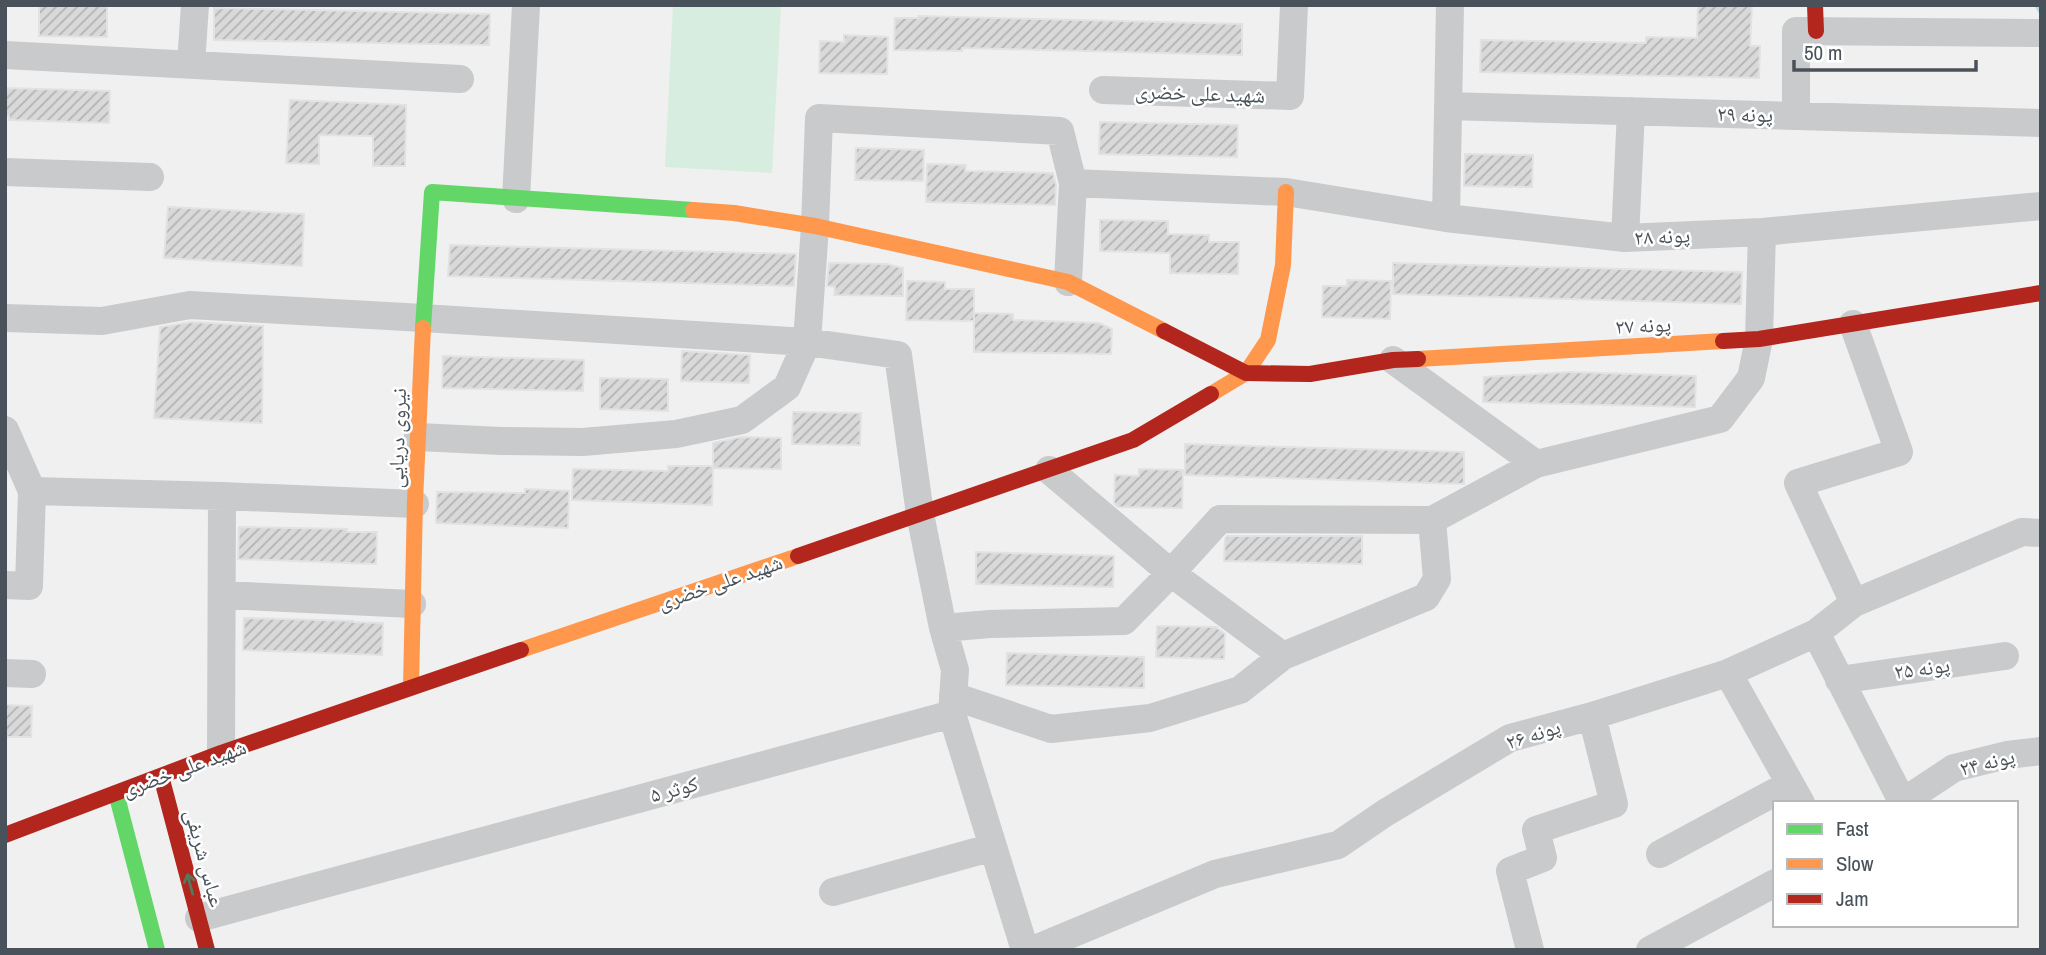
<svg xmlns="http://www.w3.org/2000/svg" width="2046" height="955" font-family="'Archivo Narrow','Noto Naskh Arabic',sans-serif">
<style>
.pitch{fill:#d7eddf}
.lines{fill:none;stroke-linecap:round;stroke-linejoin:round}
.stream{stroke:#b0dce7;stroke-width:7}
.building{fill:url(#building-hatch);stroke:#e2e2e3;stroke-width:2}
.street{stroke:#c8cacb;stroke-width:28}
.fast{stroke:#63d668;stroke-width:16}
.slow{stroke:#ff974d;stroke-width:16}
.jam{stroke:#b3261e;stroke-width:16}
.oneway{stroke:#517a5e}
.labels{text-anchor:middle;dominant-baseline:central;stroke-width:5;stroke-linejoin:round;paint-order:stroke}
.street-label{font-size:21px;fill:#49525a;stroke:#fff}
</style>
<defs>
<pattern id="building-hatch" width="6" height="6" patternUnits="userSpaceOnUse" patternTransform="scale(1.75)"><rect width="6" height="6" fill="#d9d9da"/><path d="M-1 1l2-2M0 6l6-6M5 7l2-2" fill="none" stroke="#b2b3b4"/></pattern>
</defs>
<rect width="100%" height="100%" fill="#f0f0f0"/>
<!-- pitch -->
<path class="pitch" d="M673,5H781L772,173L665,167Z"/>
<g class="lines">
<!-- stream -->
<path class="stream" d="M2038,5L2041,10"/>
</g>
<!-- building -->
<path class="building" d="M39,5H107V37L39,36Z
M1698,5H1752L1750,46H1760L1759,78L1480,72L1481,40L1646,43V37L1697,38Z
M214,8L490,14L489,45L214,40Z
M918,16L1242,24V55L1003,49L962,48V51L894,50L895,18H918Z
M844,35L888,37L887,74L819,73L820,41L844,42Z
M5,88L110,91L109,123L9,120V116H5Z
M290,100L406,105L405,166H373V136L319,135V164L286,163Z
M1100,122L1238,125L1237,157L1099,154Z
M856,148L924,150L923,181L855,180Z
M1465,154L1533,155L1532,187L1464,186Z
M927,164L966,165L965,171L1053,173L1056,185L1055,205L926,202Z
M168,207L304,214L302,266L164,258Z
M1100,220L1168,221V234L1209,235V242H1239L1238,274L1170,273V253L1100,251Z
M450,245L796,254L794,286L448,276Z
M829,263L887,264L903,268V296L834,295L835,287L827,286Z
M1393,263L1742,272L1741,304L1393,294Z
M1347,280L1391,281L1390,319L1322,317L1323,286H1347Z
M907,281L945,282V289H974V321L906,320Z
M974,313L1013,314V320L1099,323L1112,329L1111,354L974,352Z
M191,322L263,326L262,423L154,418L160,327Z
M682,351L750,355L749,383L681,381Z
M443,356L584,360L583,391L442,388Z
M1570,372L1696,376L1695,407L1483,402L1484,377Z
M600,378L668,379V411L600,409Z
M793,412L861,413L860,445L792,444Z
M741,437L781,438V469L713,468L712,505L572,500L573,469L668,471V466H713V443Z
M1185,444L1464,452V484L1185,475Z
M1139,469L1183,470L1182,508L1118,507L1114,503L1115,475L1139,476Z
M525,489L569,491L568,528L436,523L437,492L525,493Z
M239,527L347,529V532H377L376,564L238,559Z
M1227,536H1362V564L1224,561L1225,539Z
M976,552L1114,556L1113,587L976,584Z
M244,618L353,621V622L383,623L382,655L243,650Z
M1157,626L1216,627L1225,634L1224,659L1156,657Z
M1007,653L1144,657V688L1006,685Z
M5,705L32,706L31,737H5Z"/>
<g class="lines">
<!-- street -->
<path class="street" d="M5,55L460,79
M191,64L195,5
M1103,90L1290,96L1294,5
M1448,106L2041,123
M1796,115V31L2041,33
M5,172L150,177
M516,199L526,5
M1446,218L1450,5
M1625,238L1631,111
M1068,282L1073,183
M5,318L102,321L190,305L423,318L807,342L898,355L920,514L943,628L955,670L952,714L199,918
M1853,324L1899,452L1798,483L1854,603
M1393,360L1536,464
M5,430L32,491L29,586L5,585
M418,437L501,441L583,442L676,434L742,420L787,387L807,342L815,226L819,118L1060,131L1073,183L1286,192L1446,218L1625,238L1762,232L2041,206
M1049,470L1171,573L1283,656
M32,491L222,496L415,504
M223,595L412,604
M943,628L990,624L1124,621L1171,573L1220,519L1432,520
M1816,633L1903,803
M5,673L32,674
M1728,673L1801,803
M1839,680L2005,656
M953,696L1051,729L1150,718L1240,690L1283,656L1426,597L1437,579L1432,520L1536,464L1720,419L1751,378L1759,339L1762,232
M952,714L1025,950
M221,753L222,496
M1901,803L1954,768L2007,755L2041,751
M1660,854L1790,784
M833,892L993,847
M1033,950L1215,874L1338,845L1385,813L1510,738L1592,716L1728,673L1816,633L1854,603L2022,532L2041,533
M1530,950L1510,871L1543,858L1536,830L1614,804L1592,716
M1650,950L1775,883"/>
<!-- fast -->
<path class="fast" d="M423,328L432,192L693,210
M116,793L157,950"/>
<!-- slow -->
<path class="slow" d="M693,210L734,213L815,226L1068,282L1164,331
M1418,359L1723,341
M1211,394L1246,373L1268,340L1283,265L1286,192
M521,650L798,556
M411,687L415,501L423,328"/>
<!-- jam -->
<path class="jam" d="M1815,5L1816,31
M1164,331L1246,373L1310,374L1393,360L1418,359
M1723,341L1759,339L2041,293
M798,556L1133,440L1211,394
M161,776L207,950
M5,835L221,753L521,650"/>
</g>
<!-- one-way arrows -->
<defs><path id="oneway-shaft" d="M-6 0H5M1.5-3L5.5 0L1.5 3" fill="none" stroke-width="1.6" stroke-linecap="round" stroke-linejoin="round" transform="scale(1.75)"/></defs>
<use class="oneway" href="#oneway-shaft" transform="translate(190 884) rotate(-105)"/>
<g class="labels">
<!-- street labels -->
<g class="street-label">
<text transform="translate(1200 93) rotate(2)">شهید علی خضری</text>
<text transform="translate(1745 114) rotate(1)">پونه ۲۹</text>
<text transform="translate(1662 236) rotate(-3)">پونه ۲۸</text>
<text transform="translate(1643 325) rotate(-3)">پونه ۲۷</text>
<text transform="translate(397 438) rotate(-88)">نیروی دریایی</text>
<text transform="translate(720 582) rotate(-19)">شهید علی خضری</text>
<text transform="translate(1922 668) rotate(-8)">پونه ۲۵</text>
<text transform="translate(1533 734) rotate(-18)">پونه ۲۶</text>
<text transform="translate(1987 762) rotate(-14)">پونه ۲۴</text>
<text transform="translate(184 768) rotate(-20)">شهید علی خضری</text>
<text transform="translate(674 789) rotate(-15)">کوثر ۵</text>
<text transform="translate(205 858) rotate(75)">عباس شریفی</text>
</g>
</g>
<!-- border -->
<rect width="2046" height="955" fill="none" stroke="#49525a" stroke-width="14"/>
<!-- legend -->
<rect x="1773" y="801" width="245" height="126" fill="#ffffff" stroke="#b6babd" stroke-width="2"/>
<rect x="1787" y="824" width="35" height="10" fill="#63d668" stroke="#b6babd" stroke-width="2"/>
<text x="1836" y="836" font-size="21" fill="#49525a">Fast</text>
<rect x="1787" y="859" width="35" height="10" fill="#ff974d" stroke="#b6babd" stroke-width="2"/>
<text x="1836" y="871" font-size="21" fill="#49525a">Slow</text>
<rect x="1787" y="894" width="35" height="10" fill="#b3261e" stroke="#b6babd" stroke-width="2"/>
<text x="1836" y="906" font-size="21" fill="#49525a">Jam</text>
<!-- scale -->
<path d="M1794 60v10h182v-10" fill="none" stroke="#49525a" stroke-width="3.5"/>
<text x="1804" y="60" font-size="21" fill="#49525a" stroke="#ffffff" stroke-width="5" paint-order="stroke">50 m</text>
</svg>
